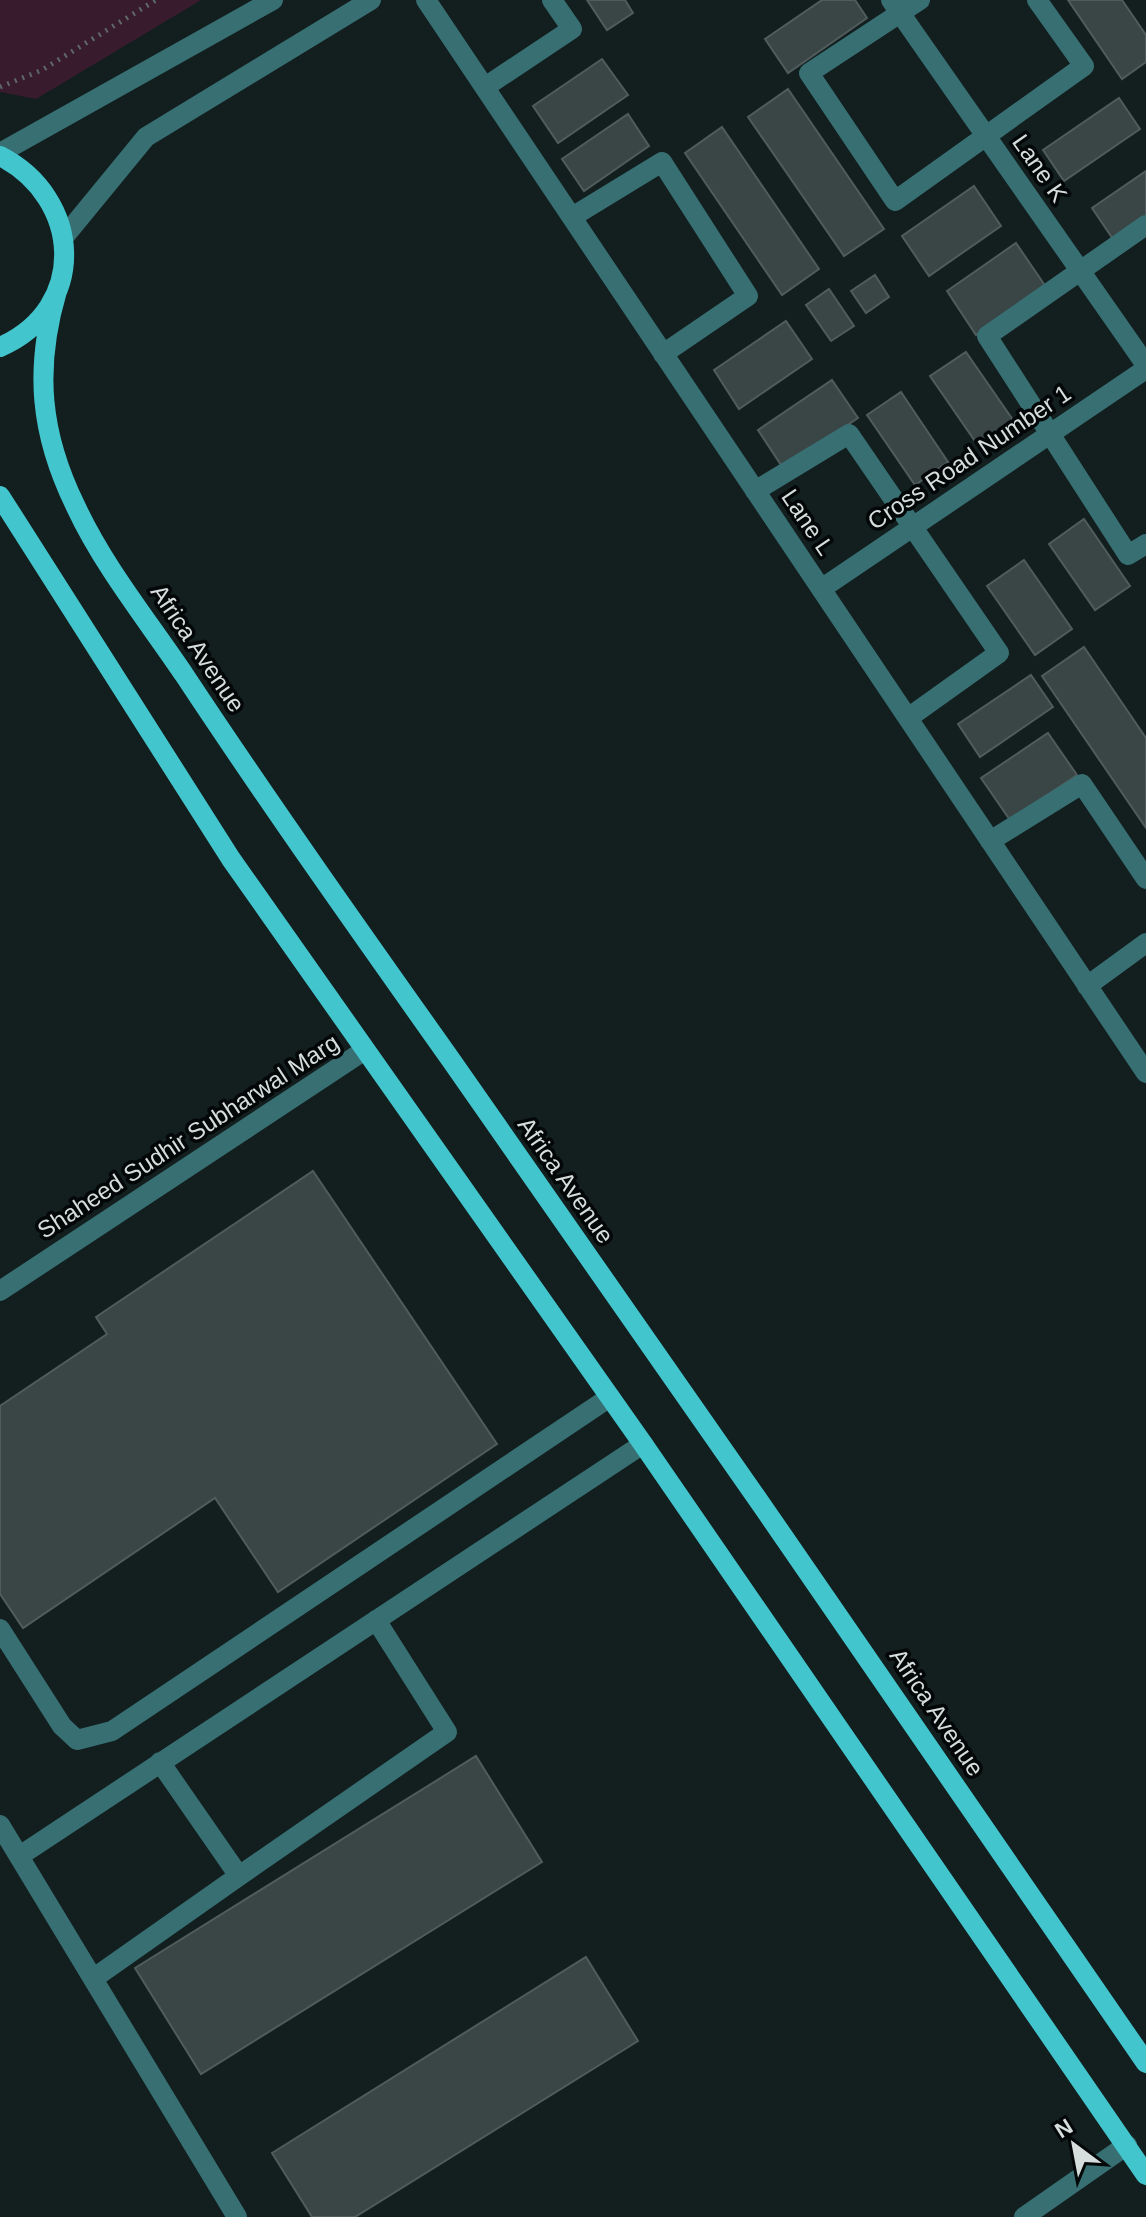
<svg xmlns="http://www.w3.org/2000/svg" width="1146" height="2217" font-family="Helvetica,sans-serif">
<style>
.green{fill:#381c2e}
.building{fill:#3a4546;stroke:#505c5c;stroke-width:2}
.lines{fill:none;stroke-linecap:round;stroke-linejoin:round}
.path{stroke:#5f6868;stroke-width:5;stroke-dasharray:2 6;stroke-linecap:butt}
.minor{stroke:#376f73;stroke-width:20}
.major{stroke:#42c5cd;stroke-width:20}
.labels{text-anchor:middle;dominant-baseline:central;stroke-width:7;stroke-linejoin:round;paint-order:stroke}
.street-label{font-size:24px;fill:#d6dddd;stroke:#040707}
</style>
<rect width="100%" height="100%" fill="#131e1e"/>
<!-- green -->
<path class="green" d="M0,0H201L36,99L0,92Z"/>
<!-- building -->
<path class="building" d="M587,0H625L633,13L607,30Z
M822,0H855L867,18L788,73L765,39Z
M1068,0H1122L1146,35V62L1122,79Z
M602,59L628,95L558,143L533,106Z
M788,89L884,229L844,256L748,117Z
M1119,98L1140,129L1064,181L1043,150Z
M628,114L649,146L584,191L562,159Z
M722,127L819,269L782,295L685,153Z
M1146,171V216L1113,239L1092,208Z
M974,186L1001,226L929,276L902,236Z
M1016,243L1046,287L976,335L947,291Z
M875,275L889,297L866,313L851,291Z
M829,289L854,326L831,341L806,305Z
M786,321L812,359L739,409L714,370Z
M966,352L1013,420L977,444L930,376Z
M832,380L858,418L783,468L758,430Z
M901,392L948,462L915,485L867,415Z
M1084,519L1130,586L1095,610L1049,544Z
M1024,560L1072,629L1035,655L987,586Z
M1084,647L1146,738V828L1042,676Z
M1031,675L1053,707L980,757L958,724Z
M1048,733L1077,775L1010,820L981,778Z
M313,1171L497,1444L278,1592L215,1498L23,1628L0,1594V1406L107,1334L96,1317Z
M476,1756L542,1862L201,2074L135,1968Z
M586,1957L638,2041L355,2217H312L272,2153Z"/>
<g class="lines">
<!-- path -->
<path class="path" d="M0,87L42,70L156,0"/>
<!-- minor -->
<path class="minor" d="M426,0L1146,1073
M891,0L1146,365
M920,0L809,73L895,201L1084,66L1037,0
M485,87L572,29L552,0
M0,153L273,0
M572,217L662,162L748,296L663,354
M1146,225L987,336L1128,555L1146,544
M64,237L146,137L371,0
M755,491L849,434L999,653L908,718
M821,589L1146,369
M990,841L1082,784L1146,879
M1087,986L1146,943
M0,1291L365,1050
M0,1629L62,1726L77,1740L112,1731L610,1397
M0,1825L237,2217
M21,1855L643,1444
M239,1876L447,1732L376,1620
M94,1978L239,1876L160,1762
M1024,2217L1127,2145"/>
<!-- major -->
<path class="major" d="M0,156C82,198 89,308 0,347
M57,291C34,369 40,434 76,507C104,567 148,621 185,676C271,806 361,933 451,1060C685,1393 916,1727 1146,2063
M0,496L231,859L643,1444L1146,2175"/>
</g>
<g class="labels">
<!-- street labels -->
<g class="street-label">
<text transform="translate(1040 168) rotate(55)">Lane K</text>
<text transform="translate(969 457) rotate(-34)">Cross Road Number 1</text>
<text transform="translate(808 522) rotate(56)">Lane L</text>
<text transform="translate(198 648) rotate(56)">Africa Avenue</text>
<text transform="translate(188 1136) rotate(-33)">Shaheed Sudhir Subharwal Marg</text>
<text transform="translate(566 1180) rotate(55)">Africa Avenue</text>
<text transform="translate(937 1712) rotate(56)">Africa Avenue</text>
</g>
</g>
<!-- north arrow -->
<g transform="translate(1074 2145) rotate(328)" stroke="#040707" stroke-width="6" paint-order="stroke">
<path d="M0-6L14 30L0 20L-14 30Z" fill="#d6dddd"/>
<text y="-12" font-size="22" font-weight="bold" text-anchor="middle" fill="#d6dddd">N</text>
</g>
</svg>
